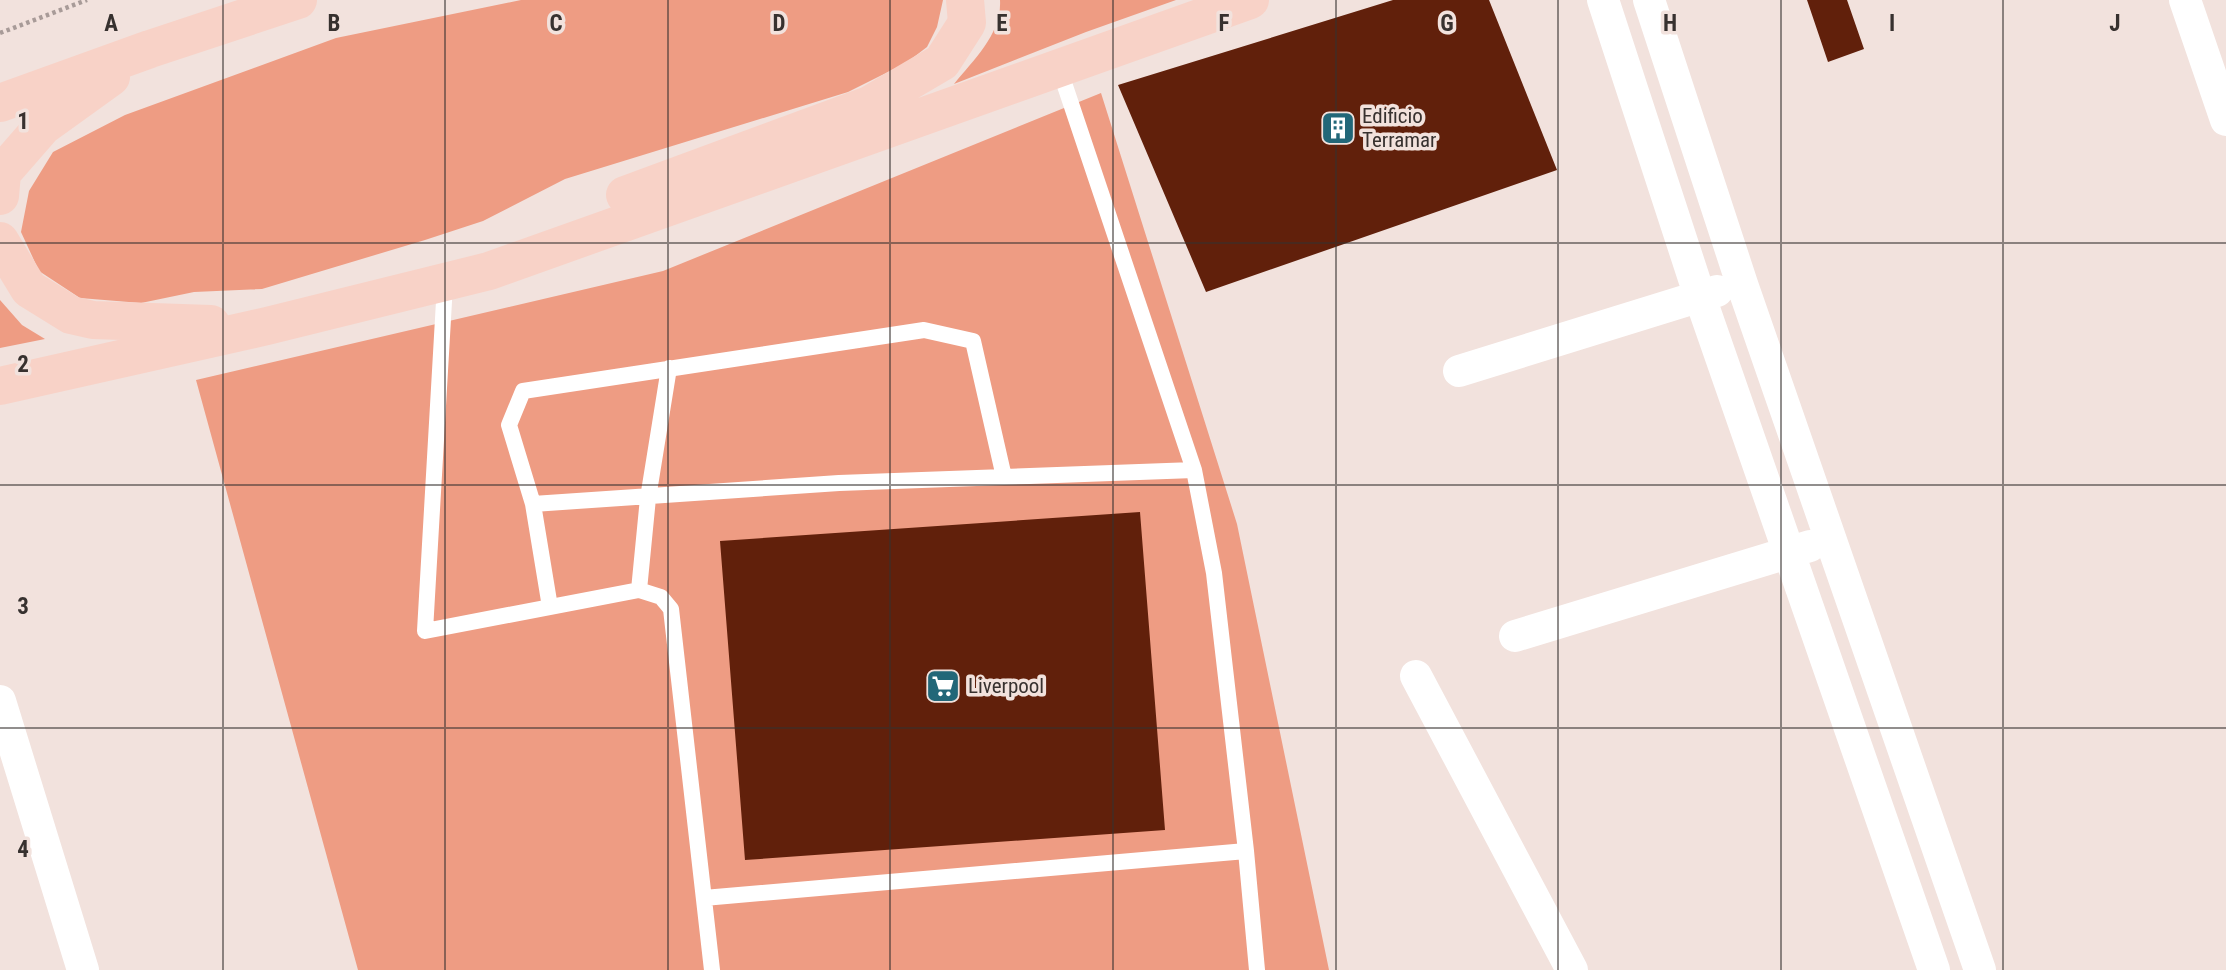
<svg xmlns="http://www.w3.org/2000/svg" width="2226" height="970" font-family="'Roboto Condensed',sans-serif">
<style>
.green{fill:#ee9c83}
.building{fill:#61200b}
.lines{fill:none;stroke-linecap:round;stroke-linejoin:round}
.path{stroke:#a89b98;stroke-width:4.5;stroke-dasharray:3.5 3.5;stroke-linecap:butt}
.service{stroke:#fff;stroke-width:16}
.minor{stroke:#fff;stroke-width:32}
.trunk{stroke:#f8d2c7;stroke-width:38}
.grid{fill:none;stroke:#37312f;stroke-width:2;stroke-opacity:0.55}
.labels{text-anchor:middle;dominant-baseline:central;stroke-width:7;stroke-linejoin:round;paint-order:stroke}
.poi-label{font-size:21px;fill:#37312f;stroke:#f2e2dd;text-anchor:start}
.grid-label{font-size:23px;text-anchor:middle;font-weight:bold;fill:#37312f;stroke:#f2e2dd;stroke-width:7;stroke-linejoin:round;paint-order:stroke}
</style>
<rect width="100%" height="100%" fill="#f2e2dd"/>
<!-- green -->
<path class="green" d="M521,0H943L937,27L927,47L906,63L848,92L565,179L483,221L425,240L262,289L194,292L141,303L80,298L39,271L21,232L29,191L53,152L125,115L336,38Z
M1000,0H1176L1086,32L954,84C974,59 1002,34 1000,0Z
M1101,93L1237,524L1329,970H358L196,380L663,271Z
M0,300L22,325L45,339L0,348Z"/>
<!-- building -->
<path class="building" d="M1393,0H1489L1557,170L1206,292L1118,85Z
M1807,0H1847L1864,49L1828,62Z
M1140,512L1165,830L745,860L720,541Z"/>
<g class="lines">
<!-- path -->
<path class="path" d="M0,33L87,0"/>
<!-- service -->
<path class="service" d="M1059,68L1194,470L1214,573L1246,851L1257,970
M445,284L425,631L639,590L661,597L671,609L712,970
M533,504L509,425L523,391L924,330L973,341L1004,477
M639,590L648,498L669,368
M550,607L533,504L839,483L1194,470
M704,898L1246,851"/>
<!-- minor -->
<path class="minor" d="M1603,0L1700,297L1934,970
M1649,0L1742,284L1980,970
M2185,0L2226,120
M1459,371L1717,291
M1515,636L1810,546
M1416,676L1572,970
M0,701L83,970"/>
<!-- trunk -->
<path class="trunk" d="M0,103L150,49L298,0
M625,195L869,105L942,62L967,23L965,0
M0,196L2,173L43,126L111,77
M0,241L29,289L71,315L93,320L211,324
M0,386L267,326L489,271L1250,0"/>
</g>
<!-- grid -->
<path class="grid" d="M223,0V970M445,0V970M668,0V970M890,0V970M1113,0V970M1336,0V970M1558,0V970M1781,0V970M2003,0V970M0,243H2226M0,485H2226M0,728H2226"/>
<!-- icons -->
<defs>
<g id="building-square" transform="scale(1.75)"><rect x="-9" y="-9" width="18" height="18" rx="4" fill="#226778" stroke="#f2e2dd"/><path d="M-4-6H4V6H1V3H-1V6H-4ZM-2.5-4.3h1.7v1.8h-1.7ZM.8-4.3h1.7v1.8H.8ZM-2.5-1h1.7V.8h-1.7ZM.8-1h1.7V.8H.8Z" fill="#fff"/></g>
<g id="supermarket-square" transform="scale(1.75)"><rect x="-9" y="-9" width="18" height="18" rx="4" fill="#226778" stroke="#f2e2dd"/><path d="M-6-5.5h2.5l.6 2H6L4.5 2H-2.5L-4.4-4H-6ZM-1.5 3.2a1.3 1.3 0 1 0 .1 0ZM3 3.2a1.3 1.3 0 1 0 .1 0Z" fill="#fff"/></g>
</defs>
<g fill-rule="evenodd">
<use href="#building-square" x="1338" y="128"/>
<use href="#supermarket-square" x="943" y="686"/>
</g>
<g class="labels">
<!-- poi labels -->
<g class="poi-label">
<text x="1362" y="116">Edificio<tspan x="1362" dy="24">Terramar</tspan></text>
<text x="968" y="686">Liverpool</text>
</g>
</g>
<g class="grid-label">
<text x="111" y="31">A</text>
<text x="334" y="31">B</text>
<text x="556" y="31">C</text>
<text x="779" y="31">D</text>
<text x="1002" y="31">E</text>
<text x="1224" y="31">F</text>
<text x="1447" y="31">G</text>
<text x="1670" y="31">H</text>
<text x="1892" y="31">I</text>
<text x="2115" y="31">J</text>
<text x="23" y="129">1</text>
<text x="23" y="372">2</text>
<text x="23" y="614">3</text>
<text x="23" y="857">4</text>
</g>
</svg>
